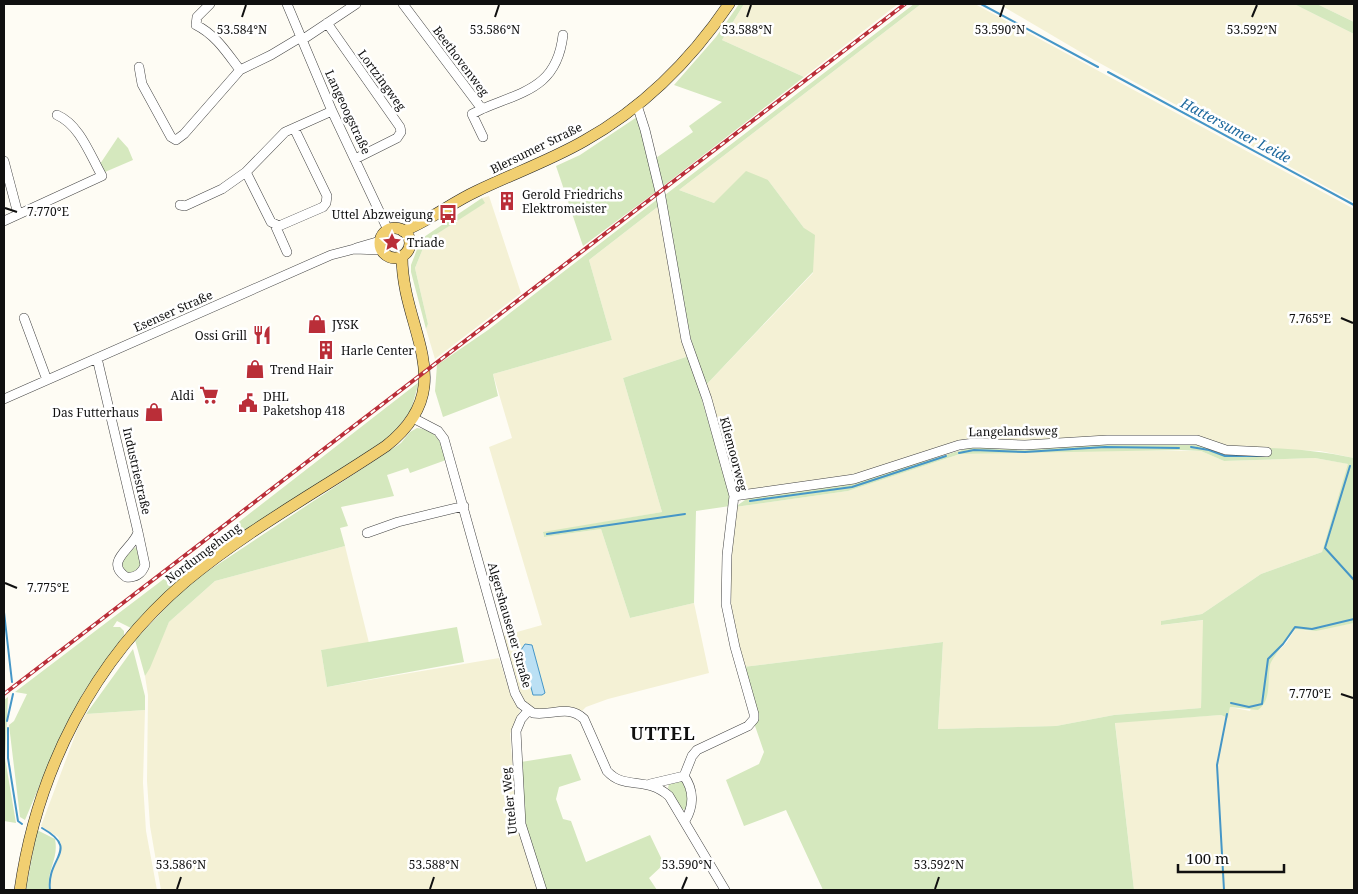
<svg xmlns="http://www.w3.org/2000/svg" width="1358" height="894" font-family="'Noto Serif',serif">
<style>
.farmland{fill:#f4f1d5}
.green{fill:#d5e8be}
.water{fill:#bbe0f4;stroke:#4596c7}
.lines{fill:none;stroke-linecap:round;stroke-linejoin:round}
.stream{stroke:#4596c7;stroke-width:2}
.minor-casing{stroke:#434343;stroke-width:10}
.major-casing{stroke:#212121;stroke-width:12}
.minor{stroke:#fff;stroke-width:9}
.major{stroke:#f1cf71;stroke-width:11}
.rail-casing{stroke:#ba2e38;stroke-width:4}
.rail{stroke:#fff;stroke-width:2;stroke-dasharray:5.5;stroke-linecap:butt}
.ticks{fill:none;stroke:#101010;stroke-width:2}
.labels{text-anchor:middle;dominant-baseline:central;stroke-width:5;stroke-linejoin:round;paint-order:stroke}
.street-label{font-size:12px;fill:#101010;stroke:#fff}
.poi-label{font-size:12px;fill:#101010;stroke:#fff;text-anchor:start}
.water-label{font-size:14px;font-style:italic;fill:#1e699d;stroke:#fff}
.district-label{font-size:18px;font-weight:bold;letter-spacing:1px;fill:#101010;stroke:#fff}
.ticks-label{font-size:12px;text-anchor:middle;fill:#101010;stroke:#fff;stroke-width:5;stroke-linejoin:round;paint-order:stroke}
</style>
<rect width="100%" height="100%" fill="#fefcf4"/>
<!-- farmland -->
<path class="farmland" d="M744,4H898L804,77L722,40Z
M921,4H975L1354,209V458L1320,451L975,440L854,477L736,493L706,385L813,273L804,228L768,180L714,203L679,190Z
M999,4H1294L1354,34V202L1094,60Z
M1317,4H1354V22Z
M489,196L521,293L435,359L426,329L428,324L415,268L426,241L484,203L482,198Z
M660,205L689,356L623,378L662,512L543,533L544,537L601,529L630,618L694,603L709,673L608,699L586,707L582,711L568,707L539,711L530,708L522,700L503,636L542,625L489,447L512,438L493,374L612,340L589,260Z
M1116,450L1201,451L1224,461L1315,458L1349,464L1322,552L1261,574L1202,614L1161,621L1162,625L1204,620L1201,708L1114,715L1056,726L938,729L943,642L743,667L729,604V580L735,507L848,491L960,454Z
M345,546L369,643L321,650L327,687L499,658L511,696L520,711L510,734L516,811L539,890H161L150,826L147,781L148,695L145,676L169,622L215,581Z
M1354,623V890H1134L1115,722L1221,715L1228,718L1230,707L1250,711L1272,658L1287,642L1295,629L1311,631Z
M145,710L143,783L146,831L157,890H51L49,878L61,853V844L58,837L41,826L79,725L86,714Z"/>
<!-- green -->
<path class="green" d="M739,4H744L722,40L804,77L662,187L656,158L693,132L689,126L722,102L674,85L716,37Z
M914,4H921L679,190L714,203L746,171L768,180L804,228L815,235L813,272L706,385L690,336L665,195Z
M1294,4H1317L1354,22V34Z
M637,117L657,191L583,246L556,166L580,155Z
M118,137L128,148L133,160L105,172L100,164Z
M482,198L485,203L426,241L415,268L428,324L426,329L411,272V265L421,239Z
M659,198L660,205L589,260L612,340L493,374L498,396L443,417L435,391L437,365L488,330Z
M689,356L730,495V506L696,511L694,603L630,618L601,529L544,537L543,532L662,512L623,378Z
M419,382L411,410L389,439L256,527L133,629L117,621L113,627H120L124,631V635L83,693L55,749L25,820L20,817L9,725L14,721L27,694L15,692L240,521Z
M417,428C437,430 442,443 446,460L410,473L408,468L387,475L394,496L341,507L348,526L340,528L345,546L215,581L169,622L150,668L145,676L135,640L181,592L205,573L401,443L410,432Z
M1099,444H1202L1269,455L1270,448C1299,449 1326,452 1354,458V623L1316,631L1295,629C1290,636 1271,659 1270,665C1267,681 1272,700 1258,710L1230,707L1228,718L1221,715L1115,723L1134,890H823L786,810L744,826L726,780L759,764L764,752L754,723L757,713L755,703L743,667L943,642L938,729L1056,726L1114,715L1201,708L1203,620L1161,625V621L1202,614L1261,574L1322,552L1348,464L1315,458L1224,461L1201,451L1181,450L960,454L848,491L735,507L748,498L852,483L975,446Z
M136,547L142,562L139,568L130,574L123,572L122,565L123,557Z
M457,627L464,662L327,687L321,650Z
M133,649L145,696V710L86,714Z
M8,697L5,758L16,823L4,821V700Z
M571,754L581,780L559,787L556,799L563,819L571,821L586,862L650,835L664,864L649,878L657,890H545L523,823L521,762Z
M683,781L689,794L686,810L682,809L668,788L669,784Z
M37,830L55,839C59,859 47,868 49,890H26Z"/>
<!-- water -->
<path class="water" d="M525,644L532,645L545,693L542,695H533L521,650Z"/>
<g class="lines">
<!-- stream -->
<path class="stream" d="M981,4L1098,67
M1108,72L1354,205
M1191,447L1209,450L1225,456H1264
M959,453L974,450L1025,452L1105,447L1179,448
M1350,466L1325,548L1354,580
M750,501L852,487L946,456
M547,534L685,514
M4,612L12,682
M1231,703L1249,707L1262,704L1268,659L1283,644L1295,627L1312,629L1354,619
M7,721L13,694
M8,728V758L18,821L22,824
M42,828C81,850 46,857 50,890
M1224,890L1217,765L1227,714"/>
<!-- minor casing -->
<g class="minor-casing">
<path id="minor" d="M210,4L197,17L196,25C216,35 227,53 240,70
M287,4L332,111L388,230
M403,4L482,109C525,91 557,87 563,35
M327,23L400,127L401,132L397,138L355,159
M302,40L356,4
M139,67L142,84L171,137L176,140L184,134L240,70L271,55L301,37
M637,105L645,130L660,192L686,340L707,399L734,496L727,555L726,604L735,647L754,714V719L748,726L697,750L692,756L684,776L650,784
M482,109L472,114L483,137
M4,161L18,214
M246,172L271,222L279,226L323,207L326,203L327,196L294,128
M180,205L185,206L222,189L246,172L285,132L332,111
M4,221L102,176C90,155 80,125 57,115
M275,225L287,252
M356,248L380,241
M24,318L47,380
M97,358L138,532C134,548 103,561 126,577C135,578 142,574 145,565L138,532
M4,399L331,255L354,249L381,250
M413,418L438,431L444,439L515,693L521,704L533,713C552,716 568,704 584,719L607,771C625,791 645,775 669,796L725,890
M734,496L854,479L959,445L974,443L1025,445L1107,440H1197L1226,450L1267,452
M367,533L398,522L464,506
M528,711L521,719L516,731L521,824L542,890
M684,776C694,790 694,806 685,821"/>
</g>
<!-- major casing -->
<g class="major-casing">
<path id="major" d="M380 243a15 15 0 1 1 30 0a15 15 0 1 1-30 0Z
M403,231C429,221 451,203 477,191C512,174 549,161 584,141C643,108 691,60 729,4
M20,890C37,771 93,660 186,581C247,530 319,491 386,446C462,386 402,331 402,257"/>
</g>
<!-- minor -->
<use href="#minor" class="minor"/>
<!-- major -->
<use href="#major" class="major"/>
<!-- rail casing -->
<g class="rail-casing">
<path id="rail" d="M4,694L905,4"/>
</g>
<!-- rail -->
<use href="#rail" class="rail"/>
</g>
<!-- ticks -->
<path class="ticks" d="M242,17L246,5M495,17L499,5M747,17L751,5M1000,17L1004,5M1252,17L1257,5M5,208L17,212M1341,318L1353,323M5,583L17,588M1341,694L1353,698M177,889L181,877M430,889L434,877M682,889L687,877M935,889L939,877"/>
<!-- icons -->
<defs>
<g id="building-bare" transform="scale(1.5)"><path d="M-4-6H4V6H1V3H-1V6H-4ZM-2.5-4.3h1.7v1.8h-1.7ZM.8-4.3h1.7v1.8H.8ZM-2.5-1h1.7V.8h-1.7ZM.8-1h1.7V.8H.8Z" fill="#ba2e38" stroke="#fff" stroke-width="2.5" paint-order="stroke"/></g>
<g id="bus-bare" transform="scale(1.5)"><path d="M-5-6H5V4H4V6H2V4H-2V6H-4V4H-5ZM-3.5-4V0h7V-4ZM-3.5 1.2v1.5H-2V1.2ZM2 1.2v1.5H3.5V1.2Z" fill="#ba2e38" stroke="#fff" stroke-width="2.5" paint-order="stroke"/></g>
<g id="sight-bare" transform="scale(1.5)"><path d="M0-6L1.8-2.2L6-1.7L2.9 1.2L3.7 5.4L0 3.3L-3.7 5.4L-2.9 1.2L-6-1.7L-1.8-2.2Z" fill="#ba2e38" stroke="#fff" stroke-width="2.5" paint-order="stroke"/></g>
<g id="shop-bare" transform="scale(1.5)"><path d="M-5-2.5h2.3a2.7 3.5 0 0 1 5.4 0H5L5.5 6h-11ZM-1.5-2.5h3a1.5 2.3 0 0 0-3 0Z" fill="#ba2e38" stroke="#fff" stroke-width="2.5" paint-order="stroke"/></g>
<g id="restaurant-bare" transform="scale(1.5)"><path d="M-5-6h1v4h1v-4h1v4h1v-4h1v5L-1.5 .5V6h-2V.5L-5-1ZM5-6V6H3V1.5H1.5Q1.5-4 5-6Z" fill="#ba2e38" stroke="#fff" stroke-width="2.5" paint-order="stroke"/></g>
<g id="supermarket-bare" transform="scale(1.5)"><path d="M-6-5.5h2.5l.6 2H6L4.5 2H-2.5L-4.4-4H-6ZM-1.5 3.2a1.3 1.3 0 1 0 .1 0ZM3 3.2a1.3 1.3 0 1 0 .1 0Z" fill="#ba2e38" stroke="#fff" stroke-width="2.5" paint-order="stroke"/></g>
<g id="civic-bare" transform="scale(1.5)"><path d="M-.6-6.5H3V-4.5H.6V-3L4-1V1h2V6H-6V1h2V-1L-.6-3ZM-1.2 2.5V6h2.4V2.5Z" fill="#ba2e38" stroke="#fff" stroke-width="2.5" paint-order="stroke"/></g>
</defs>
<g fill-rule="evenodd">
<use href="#building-bare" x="507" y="201"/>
<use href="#bus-bare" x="448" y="214"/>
<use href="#sight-bare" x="392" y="242"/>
<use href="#shop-bare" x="317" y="324"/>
<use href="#restaurant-bare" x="262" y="335"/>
<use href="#building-bare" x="326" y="350"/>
<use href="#shop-bare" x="255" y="369"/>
<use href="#supermarket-bare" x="209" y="395"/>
<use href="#civic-bare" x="248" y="403"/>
<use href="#shop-bare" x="154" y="412"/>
</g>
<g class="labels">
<!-- street labels -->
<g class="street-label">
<text transform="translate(461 61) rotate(53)">Beethovenweg</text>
<text transform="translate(382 80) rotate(54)">Lortzingweg</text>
<text transform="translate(348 112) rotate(65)">Langeoogstraße</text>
<text transform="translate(536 148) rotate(-26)">Blersumer Straße</text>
<text transform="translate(173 311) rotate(-24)">Esenser Straße</text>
<text transform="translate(1013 431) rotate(-1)">Langelandsweg</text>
<text transform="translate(734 454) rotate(75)">Kliemoorweg</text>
<text transform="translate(137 471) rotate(77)">Industriestraße</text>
<text transform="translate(203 553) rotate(-37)">Nordumgehung</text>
<text transform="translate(510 625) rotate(74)">Algershausener Straße</text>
<text transform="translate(509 801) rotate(-96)">Utteler Weg</text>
</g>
<!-- poi labels -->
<g class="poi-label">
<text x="522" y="194">Gerold Friedrichs<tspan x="522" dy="14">Elektromeister</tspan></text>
<text x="433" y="214" text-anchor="end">Uttel Abzweigung</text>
<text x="407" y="242">Triade</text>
<text x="332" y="324">JYSK</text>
<text x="247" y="335" text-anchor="end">Ossi Grill</text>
<text x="341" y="350">Harle Center</text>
<text x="270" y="369">Trend Hair</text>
<text x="194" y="395" text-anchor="end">Aldi</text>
<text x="263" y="396">DHL<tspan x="263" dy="14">Paketshop 418</tspan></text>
<text x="139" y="412" text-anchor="end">Das Futterhaus</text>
</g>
<!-- water labels -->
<g class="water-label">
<text transform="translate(1236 130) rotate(28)">Hattersumer Leide</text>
</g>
<!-- district labels -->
<g class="district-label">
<text x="663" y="733">UTTEL</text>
</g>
</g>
<g class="ticks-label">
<text x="242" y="34">53.584°N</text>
<text x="495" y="34">53.586°N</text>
<text x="747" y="34">53.588°N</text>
<text x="1000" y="34">53.590°N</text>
<text x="1252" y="34">53.592°N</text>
<text x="48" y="216">7.770°E</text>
<text x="1310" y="323">7.765°E</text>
<text x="48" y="592">7.775°E</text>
<text x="1310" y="698">7.770°E</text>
<text x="181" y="869">53.586°N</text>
<text x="434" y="869">53.588°N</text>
<text x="687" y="869">53.590°N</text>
<text x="939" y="869">53.592°N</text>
</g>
<!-- border -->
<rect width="1358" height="894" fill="none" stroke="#101010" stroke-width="10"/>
<!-- scale -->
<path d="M1178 864v8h106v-8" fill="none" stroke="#101010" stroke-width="2.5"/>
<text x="1186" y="864" font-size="15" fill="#101010" stroke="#ffffff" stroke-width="4" paint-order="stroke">100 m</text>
</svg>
